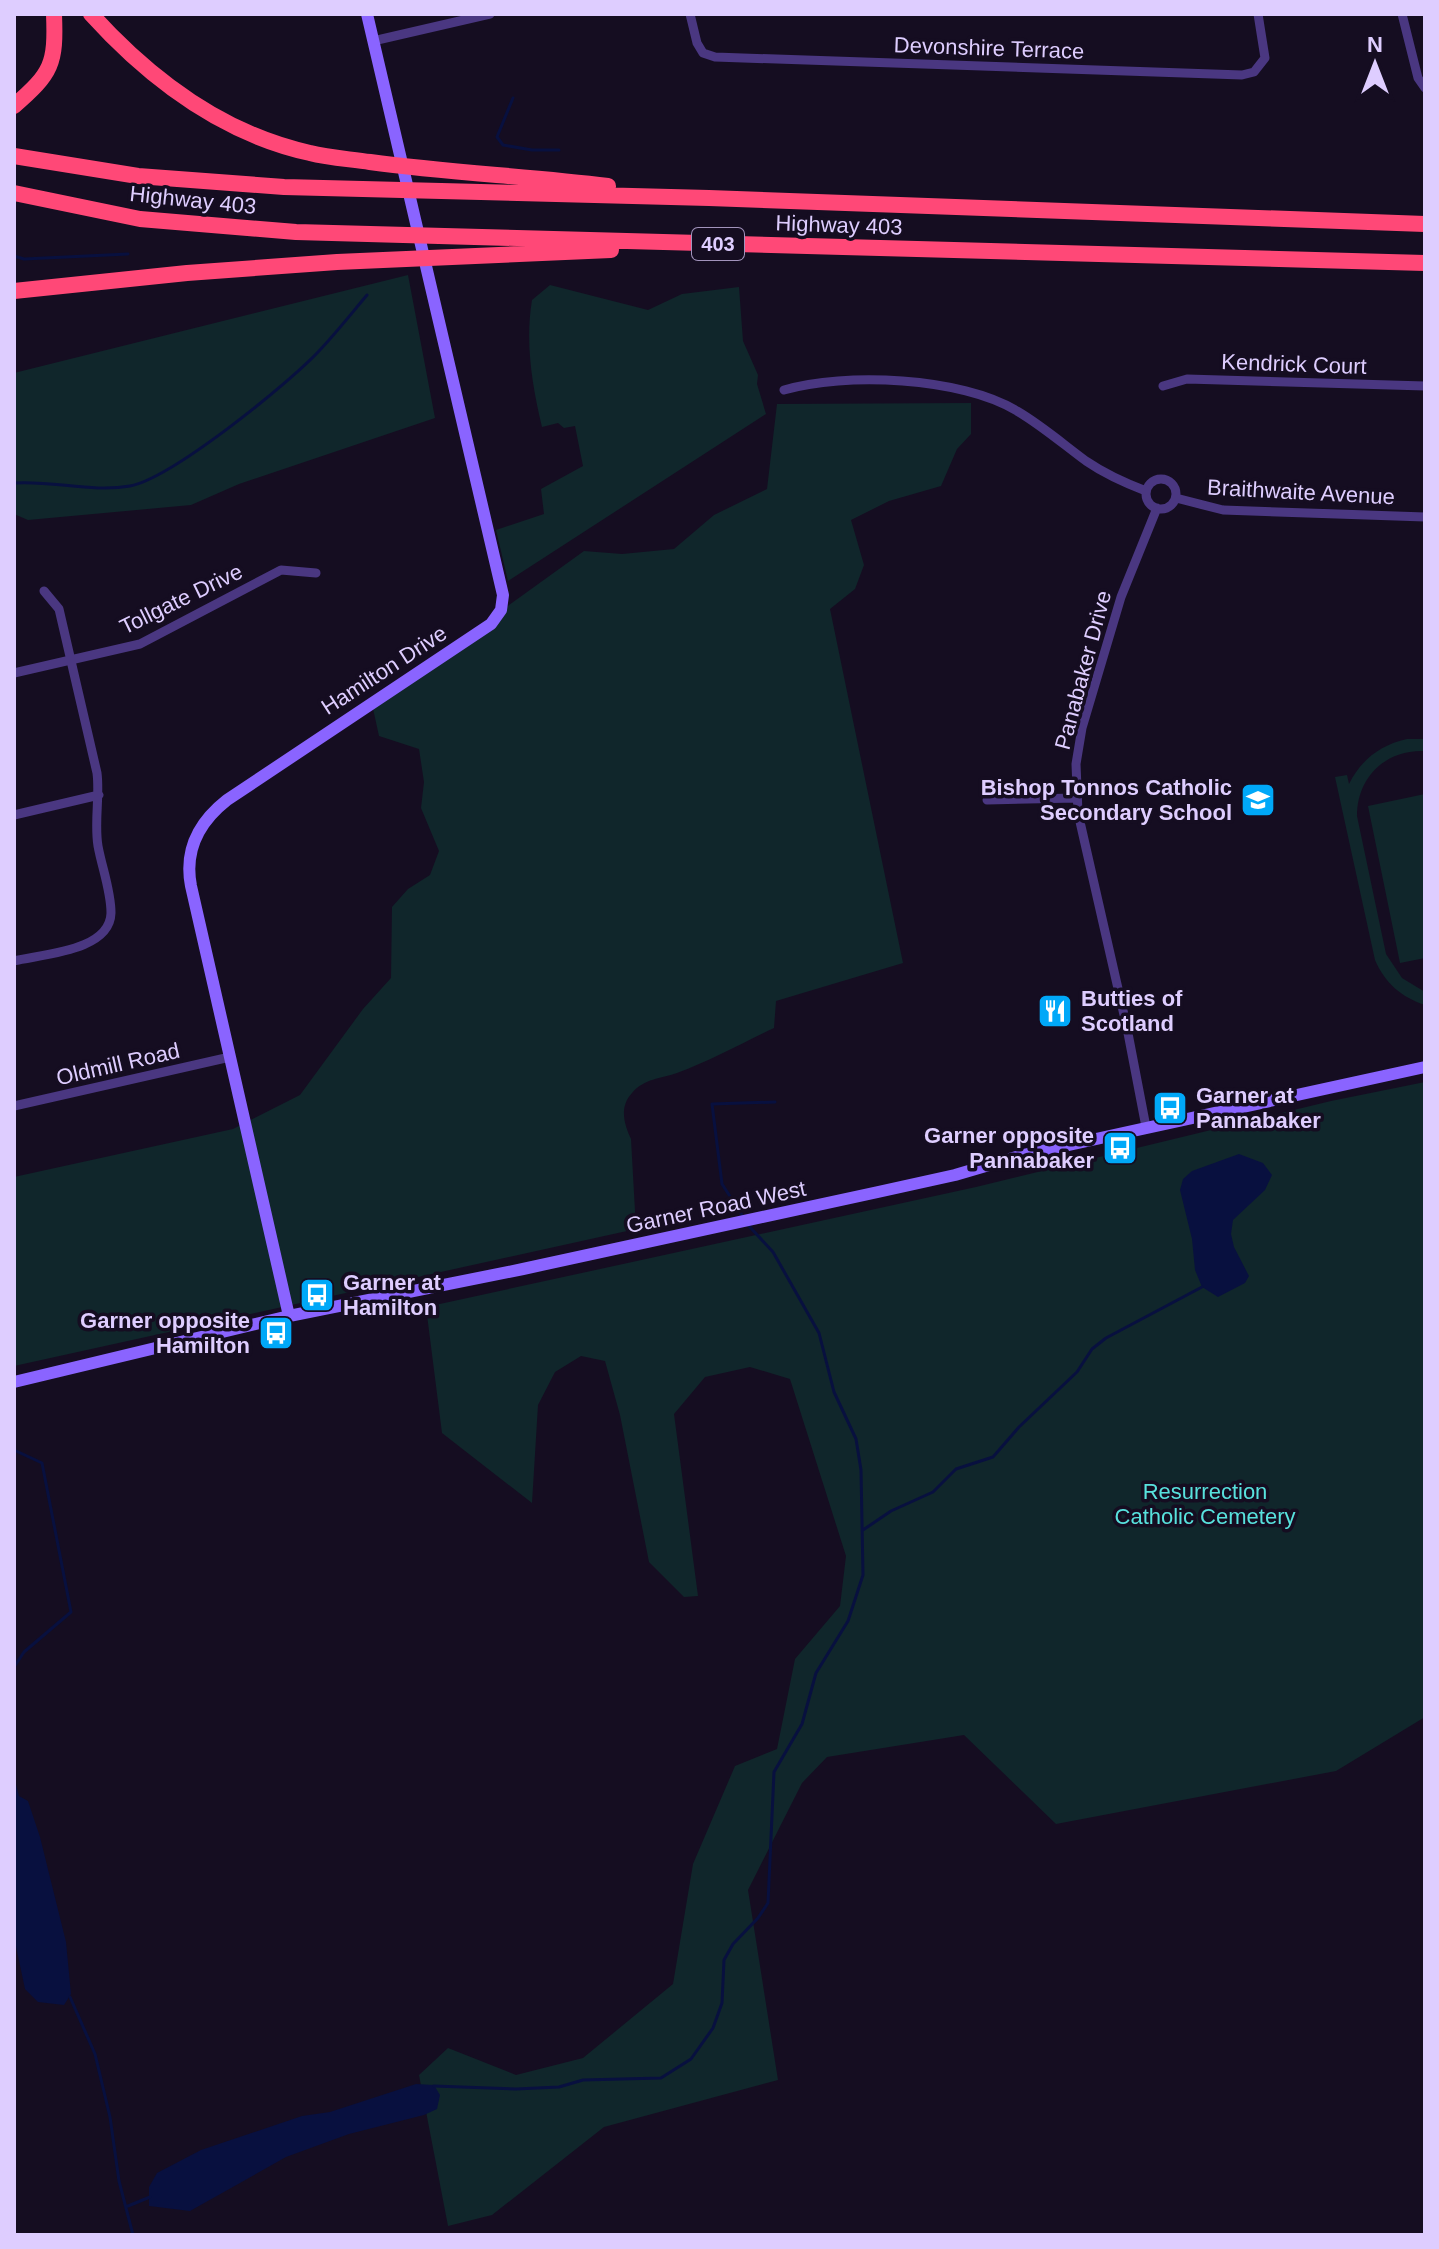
<svg xmlns="http://www.w3.org/2000/svg" width="1439" height="2249" font-family="Arial,sans-serif">
<style>
.green{fill:#10262b}
.water{fill:#08103f}
.lines{fill:none;stroke-linecap:round;stroke-linejoin:round}
.stream{stroke:#08103f;stroke-width:3}
.street{stroke:#4a3781;stroke-width:9}
.secondary{stroke:#8a64ff;stroke-width:12}
.highway{stroke:#ff4877;stroke-width:16}
.labels{text-anchor:middle;dominant-baseline:central;stroke-width:7;stroke-linejoin:round;paint-order:stroke}
.shield{fill:#150d21;stroke:#a293bc;stroke-width:2}
.shield-label{font-size:20px;font-weight:bold;fill:#decdff}
.street-label{font-size:22px;fill:#decdff;stroke:#150d21}
.poi-label{font-size:22px;font-weight:bold;fill:#decdff;stroke:#150d21;text-anchor:end}
.park-label{font-size:22px;fill:#58e1dd;stroke:#150d21}
</style>
<rect width="100%" height="100%" fill="#150d21"/>
<!-- green -->
<path class="green" d="M408,275L435,418L239,484L191,505L28,520L14,514V373Z
M550,285L648,310L682,294L739,287L743,341L758,375L757,384L766,414L508,581L496,530L544,514L541,489L583,466L575,426L564,428L558,423L542,427C532,385 525,343 532,300Z
M971,403V434L957,449L941,486L889,501L851,520L864,565L855,589L830,609L903,963L776,1001L774,1028C742,1043 710,1061 677,1073C660,1079 645,1078 632,1093C619,1107 624,1124 631,1139L636,1229L14,1366V1177L233,1129L300,1095L363,1009L391,978L392,907L408,889L430,875L439,851L421,808L424,782L419,749L379,736L372,704L584,551L622,554L674,549L714,515L767,489L777,404Z
M1407,739H1425V751C1386,749 1357,777 1357,816L1386,954L1402,978L1425,992V1005C1401,997 1385,983 1375,960L1335,777L1347,775L1349,784C1361,760 1380,745 1407,739Z
M1425,794V958L1400,963L1368,806Z
M1425,1082V1717L1336,1771L1056,1824L964,1735L827,1757L802,1783L748,1890L778,2080L604,2127L492,2215L448,2226L419,2075L448,2048L516,2075L583,2058L673,1984L693,1864L735,1766L777,1749L795,1659L840,1606L846,1556L790,1379L750,1367L705,1377L674,1414L698,1596L684,1597L649,1562L620,1415L605,1361L581,1356L555,1372L538,1405L532,1503L442,1433L426,1307L976,1187L1331,1101Z"/>
<!-- water -->
<path class="water" d="M1239,1154L1263,1163L1272,1175L1265,1190L1233,1220L1231,1234L1234,1247L1249,1276L1245,1283L1218,1297L1202,1287L1195,1270L1192,1239L1180,1190L1183,1179L1192,1171Z
M14,1777L19,1796L28,1801L40,1837L66,1942L71,1994L64,2005L38,2002L25,1989L14,1937Z
M416,2084L434,2085L440,2095L437,2109L424,2115L349,2134L286,2157L190,2211L149,2206V2187L157,2173L201,2150L302,2116L330,2112Z"/>
<g class="lines">
<!-- stream -->
<path class="stream" d="M513,98L497,137L503,145L532,150H559
M14,256L24,259L128,254
M14,483C52,480 92,493 130,486C172,478 288,384 319,351C336,333 351,314 367,295
M744,1218L722,1184L712,1104L775,1102
M14,1450L42,1463L71,1612L24,1652L14,1667
M863,1530L891,1511L933,1492L956,1469L993,1457L1019,1427L1077,1372L1092,1349L1106,1338L1202,1287
M70,1997L95,2054L110,2117L119,2181L133,2235
M434,2086L516,2089L559,2087L583,2080L661,2078L691,2059L713,2028L722,2003L724,1960L733,1944L758,1918L768,1903L774,1772L802,1724L816,1673L848,1621L863,1575L861,1470L856,1439L834,1392L819,1333L773,1252L748,1225
M128,2206L150,2197"/>
<!-- street -->
<path class="street" d="M690,14L697,43L703,53L715,57L1242,75L1254,72L1265,58L1258,14
M1402,14L1418,78L1425,88
M373,41L490,14
M1163,386L1187,379L1425,386
M784,390C844,372 962,377 1017,411C1041,425 1063,444 1086,461C1105,474 1125,483 1146,491
M1146 494a15 15 0 1 1 30 0a15 15 0 1 1-30 0Z
M1176,498L1223,510L1425,517
M14,673L140,644L281,570L316,573
M987,800L1076,798
M14,815L99,795
M14,961C43,954 110,951 111,913C111,891 102,868 98,846C94,822 100,797 97,773L59,609L44,591
M14,1106L230,1057
M1146,1127L1127,1028L1078,813L1076,764L1082,728L1121,597L1157,508"/>
<!-- secondary -->
<path class="secondary" d="M289,1316L191,886C184,850 199,822 227,800L491,624L501,610L503,595L367,14
M14,1382L289,1316L523,1269L878,1192L955,1175L1023,1155L1425,1067"/>
<!-- highway -->
<path class="highway" d="M91,14C149,78 223,134 310,153C329,158 351,159 370,162C450,173 529,176 608,186
M14,106C52,73 56,64 54,14
M14,156L138,176L284,187L709,198L1425,224
M14,193L140,219L296,232L1425,263
M14,291L187,273L337,262L611,250"/>
</g>
<!-- icons -->
<defs>
<g id="school-square" transform="scale(1.8)"><rect x="-9" y="-9" width="18" height="18" rx="4" fill="#00a8f8" stroke="#150d21"/><path d="M0-5L7-2L0 1L-7-2ZM-4 1L0 2.5L4 1V4Q0 6-4 4Z" fill="#fff"/></g>
<g id="restaurant-square" transform="scale(1.8)"><rect x="-9" y="-9" width="18" height="18" rx="4" fill="#00a8f8" stroke="#150d21"/><path d="M-5-6h1v4h1v-4h1v4h1v-4h1v5L-1.5 .5V6h-2V.5L-5-1ZM5-6V6H3V1.5H1.5Q1.5-4 5-6Z" fill="#fff"/></g>
<g id="bus-square" transform="scale(1.8)"><rect x="-9" y="-9" width="18" height="18" rx="4" fill="#00a8f8" stroke="#150d21"/><path d="M-5-6H5V4H4V6H2V4H-2V6H-4V4H-5ZM-3.5-4V0h7V-4ZM-3.5 1.2v1.5H-2V1.2ZM2 1.2v1.5H3.5V1.2Z" fill="#fff"/></g>
</defs>
<g fill-rule="evenodd">
<use href="#school-square" x="1258" y="800"/>
<use href="#restaurant-square" x="1055" y="1011"/>
<use href="#bus-square" x="1170" y="1108"/>
<use href="#bus-square" x="1120" y="1148"/>
<use href="#bus-square" x="317" y="1295"/>
<use href="#bus-square" x="276" y="1333"/>
</g>
<g class="labels">
<!-- shield labels -->
<rect class="shield" x="692" y="228" width="52" height="32" rx="6"/>
<g class="shield-label">
<text x="718" y="244">403</text>
</g>
<!-- street labels -->
<g class="street-label">
<text transform="translate(989 48) rotate(2)">Devonshire Terrace</text>
<text transform="translate(193 200) rotate(6)">Highway 403</text>
<text transform="translate(839 225) rotate(2)">Highway 403</text>
<text transform="translate(1294 364) rotate(2)">Kendrick Court</text>
<text transform="translate(1301 492) rotate(3)">Braithwaite Avenue</text>
<text transform="translate(181 599) rotate(-26)">Tollgate Drive</text>
<text transform="translate(384 670) rotate(-33)">Hamilton Drive</text>
<text transform="translate(1083 670) rotate(-75)">Panabaker Drive</text>
<text transform="translate(118 1064) rotate(-13)">Oldmill Road</text>
<text transform="translate(716 1207) rotate(-12)">Garner Road West</text>
</g>
<!-- poi labels -->
<g class="poi-label">
<text x="1232" y="787">Bishop Tonnos Catholic<tspan x="1232" dy="25">Secondary School</tspan></text>
<text x="1081" y="998" text-anchor="start">Butties of<tspan x="1081" dy="25">Scotland</tspan></text>
<text x="1196" y="1095" text-anchor="start">Garner at<tspan x="1196" dy="25">Pannabaker</tspan></text>
<text x="1094" y="1135">Garner opposite<tspan x="1094" dy="25">Pannabaker</tspan></text>
<text x="343" y="1282" text-anchor="start">Garner at<tspan x="343" dy="25">Hamilton</tspan></text>
<text x="250" y="1320">Garner opposite<tspan x="250" dy="25">Hamilton</tspan></text>
</g>
<!-- park labels -->
<g class="park-label">
<text x="1205" y="1491">Resurrection<tspan x="1205" dy="25">Catholic Cemetery</tspan></text>
</g>
</g>
<!-- border -->
<rect width="1439" height="2249" fill="none" stroke="#decdff" stroke-width="32"/>
<!-- north arrow -->
<g transform="translate(1375 64)" stroke="#150d21" stroke-width="6" paint-order="stroke">
<path d="M0-6L14 30L0 20L-14 30Z" fill="#decdff"/>
<text y="-12" font-size="22" font-weight="bold" text-anchor="middle" fill="#decdff">N</text>
</g>
</svg>
